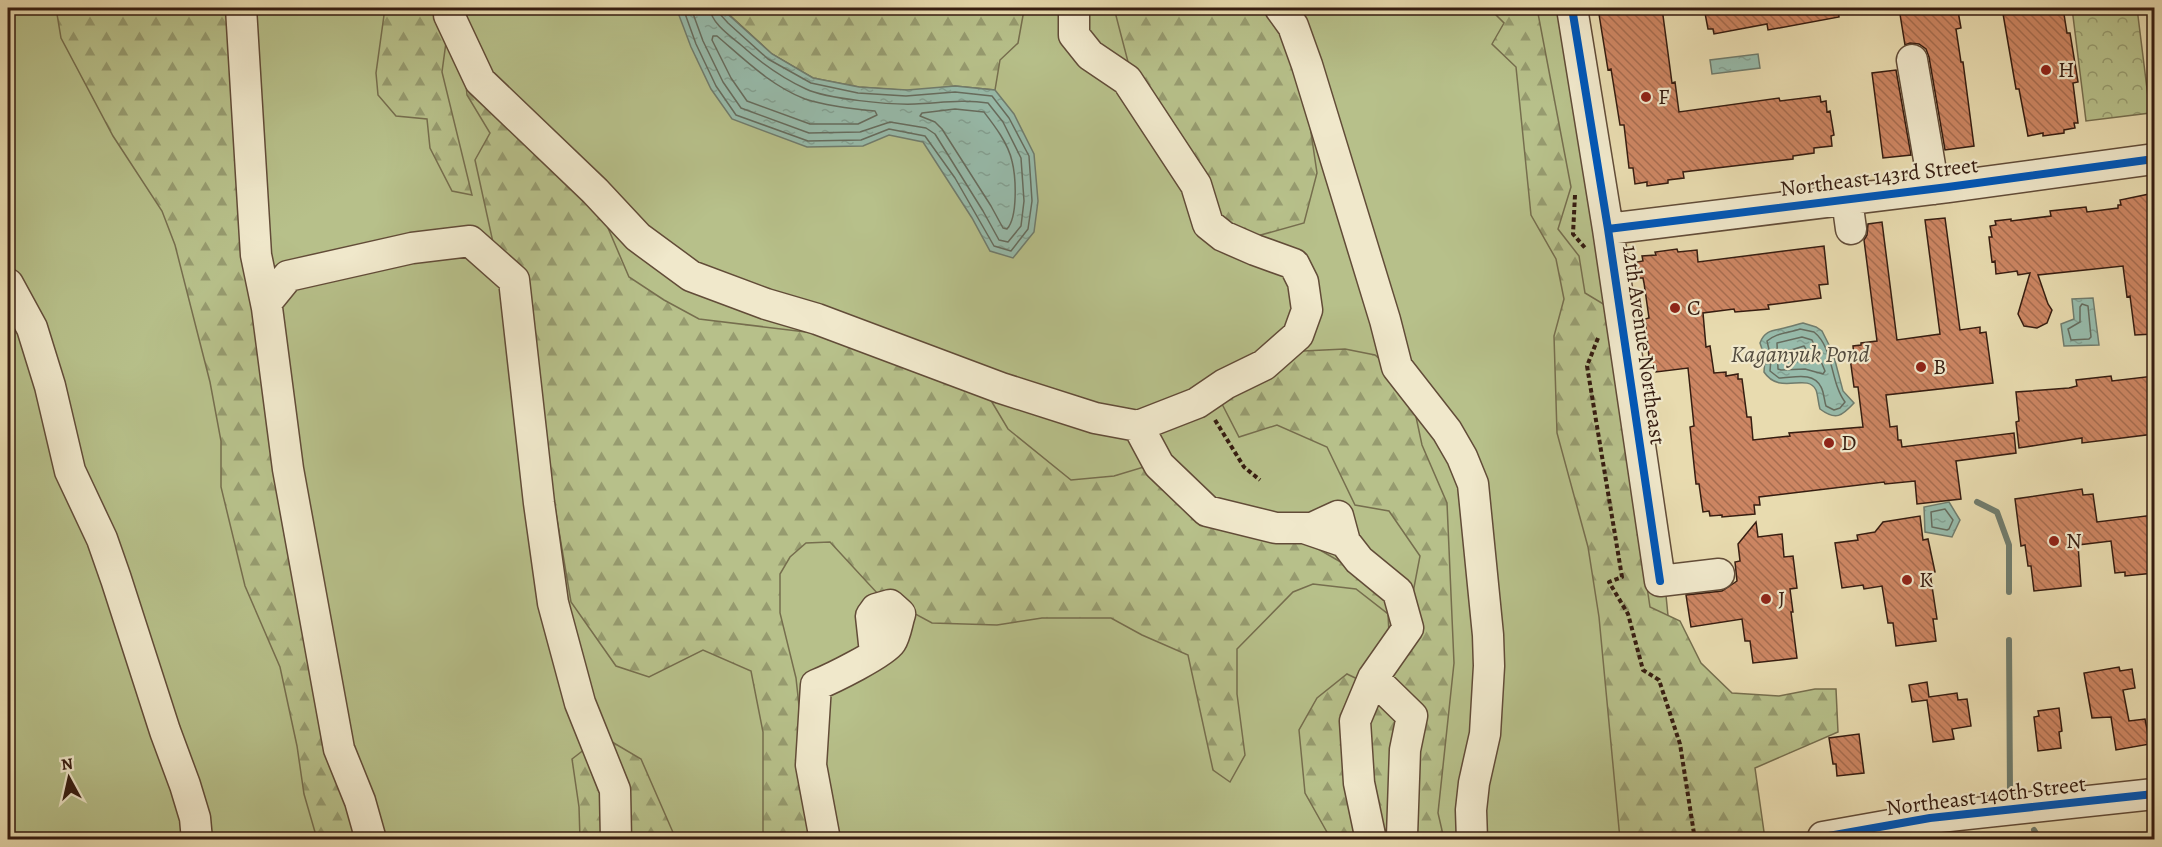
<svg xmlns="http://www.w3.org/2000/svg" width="2162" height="847" font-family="Alegreya,serif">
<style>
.grass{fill:#b7c08a;stroke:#766e4e;stroke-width:1.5}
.forest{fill:url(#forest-firs);stroke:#766e4e;stroke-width:1.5}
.park{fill:url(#park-crowns);stroke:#766e4e;stroke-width:1.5}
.water{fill:url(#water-ripples);stroke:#707c6d;stroke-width:1.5}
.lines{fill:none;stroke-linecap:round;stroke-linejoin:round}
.shore{stroke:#666c5e;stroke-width:1.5}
.stream{stroke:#707c6d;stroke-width:6}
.building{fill:url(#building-back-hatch);stroke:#361d11;stroke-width:1.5}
.minor-casing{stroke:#624c38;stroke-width:33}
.path{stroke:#361d11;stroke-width:4;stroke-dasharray:4.5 3;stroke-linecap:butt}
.minor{stroke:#f0e8cb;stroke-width:30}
.cycleway-casing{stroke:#f0e8cb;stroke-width:11}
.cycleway{stroke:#0057b8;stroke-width:8}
.poi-dot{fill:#8f2418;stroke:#f0e8cb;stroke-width:2}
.labels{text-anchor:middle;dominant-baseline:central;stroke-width:4.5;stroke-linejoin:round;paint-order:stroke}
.poi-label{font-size:22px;fill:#361d11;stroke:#f0e8cb;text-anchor:start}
.street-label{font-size:22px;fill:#361d11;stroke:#f0e8cb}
.water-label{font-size:24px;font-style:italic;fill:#534c3f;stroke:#f0e8cb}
</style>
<defs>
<pattern id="forest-firs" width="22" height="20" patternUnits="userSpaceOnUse" patternTransform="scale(1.5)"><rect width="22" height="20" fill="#b7c08a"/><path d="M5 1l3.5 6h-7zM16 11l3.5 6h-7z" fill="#969b6f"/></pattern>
<pattern id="park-crowns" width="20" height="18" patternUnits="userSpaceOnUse" patternTransform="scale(1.5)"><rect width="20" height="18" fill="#b7c08a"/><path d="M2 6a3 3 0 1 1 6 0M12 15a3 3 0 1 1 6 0" fill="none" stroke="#969b6f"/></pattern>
<pattern id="water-ripples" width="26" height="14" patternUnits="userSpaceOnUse" patternTransform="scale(1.5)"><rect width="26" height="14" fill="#97bbab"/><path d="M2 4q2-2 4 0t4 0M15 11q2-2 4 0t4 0" fill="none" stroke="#83a092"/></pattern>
<pattern id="building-back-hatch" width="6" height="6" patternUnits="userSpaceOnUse" patternTransform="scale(1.5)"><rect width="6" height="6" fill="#cd8663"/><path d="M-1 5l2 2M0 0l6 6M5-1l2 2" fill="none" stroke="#a76d50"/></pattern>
</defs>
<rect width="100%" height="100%" fill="#e8dbaf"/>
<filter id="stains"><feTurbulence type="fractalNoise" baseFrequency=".00333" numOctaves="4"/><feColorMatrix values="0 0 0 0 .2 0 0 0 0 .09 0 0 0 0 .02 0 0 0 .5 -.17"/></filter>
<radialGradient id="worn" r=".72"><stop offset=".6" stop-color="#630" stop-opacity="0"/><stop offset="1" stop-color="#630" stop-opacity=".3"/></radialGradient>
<!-- grass -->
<path class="grass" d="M8,8H1561L1664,575L1690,839H8Z"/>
<!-- forest -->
<path class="forest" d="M56,8H235V68L348,763L354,839H317L304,794L297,746L280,667L245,586L221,487V441L210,382L175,245L162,211L113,136L61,38Z
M385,8H448L449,20L442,72L472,195L452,191L430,148L427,119L396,116L378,95L376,73Z
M722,8H1021L1024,10L1018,43L1000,60L995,90L955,86L914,91L859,87L813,78L772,54Z
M1114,8H1268L1281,29L1310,126L1317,173L1304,223L1250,238L1212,220L1134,85Z
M1489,8H1537L1571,187L1558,229L1579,256L1585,293L1605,305L1650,607L1680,621L1701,663L1732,693L1779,696L1815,689H1836L1838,732L1755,768L1765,839H1620L1599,617L1588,547L1557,433L1554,336L1564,299L1556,259L1531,215L1516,67L1492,44L1504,23Z
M466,85L602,214L629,277L664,300L699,319L831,335L980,382L1008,429L1071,480L1114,476L1147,466L1239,523L1313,546L1384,587L1412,598L1420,556L1389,511L1355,505L1327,447L1277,425L1239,437L1221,402L1273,358L1303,351L1345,349L1375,355L1409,384L1422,445L1447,503L1454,663L1438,813L1444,839H1329L1328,834L1305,793L1299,730L1317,698L1347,674L1376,688L1390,654L1388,614L1356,589L1313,584L1293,592L1237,649V694L1245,755L1230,782L1213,770L1188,655L1142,635L1111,618H1042L997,625L932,623L878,594L830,542L806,543L790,557L780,574V613L796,678L804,752L821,839H763V732L751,671L703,650L649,677L616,666L571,602L550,478L501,279L475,160L490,133L467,95Z
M602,736L641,759L675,837L673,839H580L579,807L572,759Z"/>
<!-- park -->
<path class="park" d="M2072,8H2137L2150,113L2086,121Z"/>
<!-- water -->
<path class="water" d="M672,8H721L772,54L813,78L859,87L907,90L955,86L995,90L1014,114L1034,154L1038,201L1034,232L1013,258L990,251L972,218L923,142L889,135L863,146L807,147L732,119L711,89L691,47L677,10Z
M1758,54L1760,68L1712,74L1710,60Z
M2093,298L2099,345L2064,346L2061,324L2074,319L2072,299Z
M1803,323L1816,327L1822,331L1833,353L1843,391L1854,403C1842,416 1836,421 1820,409C1818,403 1818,395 1816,390C1807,372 1780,396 1764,372L1765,358L1760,343C1765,328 1777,331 1788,327C1793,326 1798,324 1803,323Z
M1949,502L1960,520L1952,537L1925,532L1924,507Z"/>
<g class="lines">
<!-- shore -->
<path class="shore" d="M683,8L696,44L716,86L736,115L808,141L861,140L889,129L925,136L955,178L994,246L1011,251L1028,229L1032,201L1029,156L1009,118L992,96L955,92L906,96L858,93L811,83L768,59L728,23L719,13L718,8
M691,8L703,41L723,82L741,108L809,133L860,132L890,122L926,128L935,134L983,211L999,240L1008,242L1021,226L1024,201L1021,158L1003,122L988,103C963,99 940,103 915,104C891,105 827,99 806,89C782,78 761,63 741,45C730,36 711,23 710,8
M713,36H717C744,59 771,86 805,99C827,106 852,109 875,111L877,115L858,124H810L747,101L731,78L712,40Z
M955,109L984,112C994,125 1008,143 1012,161C1016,177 1018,217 1007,229L1003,228L991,206L942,129L935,122L920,116L922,113Z
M2082,304L2088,306L2091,337L2089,339L2071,340L2068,329L2080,322V307Z
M1800,329L1814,332C1834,348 1830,382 1845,402L1840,408L1834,410L1826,406C1824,400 1824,392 1821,387C1813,371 1793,378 1779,378L1770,371L1771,358L1767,341C1776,333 1788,333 1800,329Z
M1802,337L1812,340L1825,371L1823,374L1805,369L1781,370L1778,369L1777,343Z
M1804,346L1810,356L1809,359L1788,360V351Z
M1945,509L1953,520L1949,529L1947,530L1932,527L1931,512Z"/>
<!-- stream -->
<path class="stream" d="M1977,502L1997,512L2009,545V592
M2009,640L2010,794
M2034,830L2040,840"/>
</g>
<!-- building -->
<path class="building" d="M1598,8H1662L1672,83L1675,82L1679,112L1779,98L1780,101L1820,96L1821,102L1826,101L1827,112L1830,111L1834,135L1831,136L1832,146L1814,148V153L1793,156V159L1683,172L1684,178L1668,180V183L1647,186V182L1635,184L1633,168H1629L1624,125H1620L1611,69L1608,70Z
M1704,8H1838L1839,17L1768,30L1767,24L1714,34L1713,29H1708Z
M1899,8H1954L1955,12L1958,11L1961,28L1956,29L1961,62H1963L1974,146L1945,150L1929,57L1926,49L1919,44L1910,43L1905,45Z
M2002,8H2063L2067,33H2070L2078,82L2073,83L2078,123H2074L2075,128L2064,130V133L2043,136V133L2028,136L2019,89H2016Z
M1896,70L1911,155L1883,158L1872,73Z
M2154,193V334L2135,335L2130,296L2127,297L2123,266L2038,275L2048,304L2052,310L2047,323L2037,328L2024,326L2018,314L2030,273L2018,275L2017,271L1996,274L1995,261L1992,262L1989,237H1992L1990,226L1996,225L1995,221L2011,219V221L2051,216L2050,211L2086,207L2087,212L2118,208V205H2121L2120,200Z
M1945,218L1960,330L1980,327V333L1986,332L1993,383L1886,395L1890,427L1897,426L1898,440H1901L1902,447L2014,433L2016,453L1956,461L1961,499L1917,504L1915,481L1885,484L1884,482L1759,497L1760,505H1754L1755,514L1722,517V515L1710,516L1709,511L1703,512L1699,484H1696L1690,427L1694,426L1688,368L1656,372V366L1650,367L1645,319L1649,318L1644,283L1643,278H1639L1637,262L1643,261L1642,256L1656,255L1655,252L1677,249L1678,252L1697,250L1698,262L1824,246L1828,284L1819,285L1821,298L1768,305L1769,309L1735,312L1734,309L1703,313L1706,347L1710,346L1714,373L1726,372V376L1738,374V379H1742L1747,417H1751L1753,440L1790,436L1789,433L1863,427L1858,387H1854L1850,358L1854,357L1853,346L1861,345V343L1877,341L1864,240L1867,235L1868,224L1882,222L1897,340L1940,334L1925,220Z
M2111,376L2112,381L2154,376V434L2082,443V438L2019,448L2016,422L2019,421L2016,392L2069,388L2077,386L2076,380Z
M2082,489L2083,495L2093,494L2097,522L2154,515V573L2125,576V572L2115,573L2111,541L2078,545L2081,586L2034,591L2031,566H2028L2025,545L2021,546L2015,499Z
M1920,516L1923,540L1928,539L1935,572L1930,573L1937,619H1933L1936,641L1896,646L1893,623H1888L1882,586L1864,589L1863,585L1842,588L1835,543L1858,540L1857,535L1875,532L1883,522Z
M1756,522L1758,537L1782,534L1784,557L1793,556L1797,588L1790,589L1793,612H1791L1797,658L1753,663L1750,641H1745L1742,619L1691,627L1686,595L1722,591L1737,581L1735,562L1740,561L1738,544Z
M2119,667L2120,671L2132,669L2135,688L2123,690L2129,721L2145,719L2150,744L2116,750L2111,717L2092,718L2084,673Z
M1927,682L1929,697L1957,693L1958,700L1967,699L1971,726L1952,729L1954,739L1933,742L1927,700L1912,702L1909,685Z
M2059,708L2062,731L2059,732L2061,748L2038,751L2034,717L2039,716L2038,711Z
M1859,734L1864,773L1837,776L1836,764H1833L1829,738Z"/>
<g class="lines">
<!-- minor casing -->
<g class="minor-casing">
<path id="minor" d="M241,8L256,255L267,308L288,469L339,749L360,801L371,840
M450,8L449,15L480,81L595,191L638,237L691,276L766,304L817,319L1001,388L1095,418L1138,426L1197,403L1225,384L1264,365L1298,335L1307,310L1303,282L1294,264L1255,250L1223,236L1208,224L1196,185L1127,80L1090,55L1074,35V8
M1280,8L1293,26L1307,65L1385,320L1397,367L1447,431L1462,457L1473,484L1488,635L1489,666L1485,734L1474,783L1471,810L1472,840
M1572,8L1608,229L1660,581L1719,574
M1912,60L1934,189
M1847,200L1851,229
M1608,229L1948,187L2154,159
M8,284L32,328L50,386L70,471L102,539L116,579L165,731L185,785L195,818L197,840
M266,303L288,276L412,248L470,241L514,280L539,503L553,603L580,703L615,790L616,840
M1138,426L1159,465L1207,511L1276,528H1312L1338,516L1345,542
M1304,528L1345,542L1359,560L1398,592L1408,628L1373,678L1355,721L1359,783L1371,840
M1373,678L1412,716L1405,750L1402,836L1404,840
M1823,837L1930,818L2154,794
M825,840L811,765L816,685C831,679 884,653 891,642C896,634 897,623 900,614L890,605L876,609L871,616L875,653"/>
</g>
<!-- path -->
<path class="path" d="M1575,195L1573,234L1586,249
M1598,338L1587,366L1622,577L1609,582L1628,614L1643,670L1659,680L1680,744L1695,840
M1215,420L1244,467L1260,480"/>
<!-- minor -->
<use href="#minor" class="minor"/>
<!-- cycleway casing -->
<g class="cycleway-casing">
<path id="cycleway" d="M1572,8L1608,229L1660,581
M1608,229L1948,187L2154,159
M1823,837L1930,818L2154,794"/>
</g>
<!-- cycleway -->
<use href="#cycleway" class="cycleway"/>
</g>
<!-- markers -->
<g class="poi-dot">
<circle cx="2046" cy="70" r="6"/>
<circle cx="1646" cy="97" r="6"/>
<circle cx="1675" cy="308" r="6"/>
<circle cx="1921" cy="367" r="6"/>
<circle cx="1829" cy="443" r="6"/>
<circle cx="2054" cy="541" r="6"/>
<circle cx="1907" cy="580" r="6"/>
<circle cx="1766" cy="599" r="6"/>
</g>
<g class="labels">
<!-- poi labels -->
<g class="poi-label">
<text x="2058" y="70">H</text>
<text x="1658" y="97">F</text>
<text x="1687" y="308">C</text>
<text x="1933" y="367">B</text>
<text x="1841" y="443">D</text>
<text x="2066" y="541">N</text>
<text x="1919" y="580">K</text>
<text x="1778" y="599">J</text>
</g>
<!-- street labels -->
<g class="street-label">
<text transform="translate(1879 177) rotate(-7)">Northeast 143rd Street</text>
<text transform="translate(1644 345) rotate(82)">12th Avenue Northeast</text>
<text transform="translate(1986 796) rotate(-7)">Northeast 140th Street</text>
</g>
<!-- water labels -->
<g class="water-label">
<text x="1800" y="354">Kaganyuk Pond</text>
</g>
</g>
<!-- margin -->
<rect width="2162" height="847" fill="none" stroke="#e8dbaf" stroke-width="30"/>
<rect x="9" y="9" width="2144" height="829" fill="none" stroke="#361d11" stroke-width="3"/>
<rect x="15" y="15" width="2132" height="817" fill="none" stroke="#361d11" stroke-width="1.5"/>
<!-- north arrow -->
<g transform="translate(69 778) rotate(352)" stroke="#f0e8cb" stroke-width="4.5" paint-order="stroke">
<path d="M0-4.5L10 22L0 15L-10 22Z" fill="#361d11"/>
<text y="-9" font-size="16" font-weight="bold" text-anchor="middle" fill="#361d11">N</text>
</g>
<rect width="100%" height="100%" filter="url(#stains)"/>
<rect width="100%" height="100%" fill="url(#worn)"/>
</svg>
